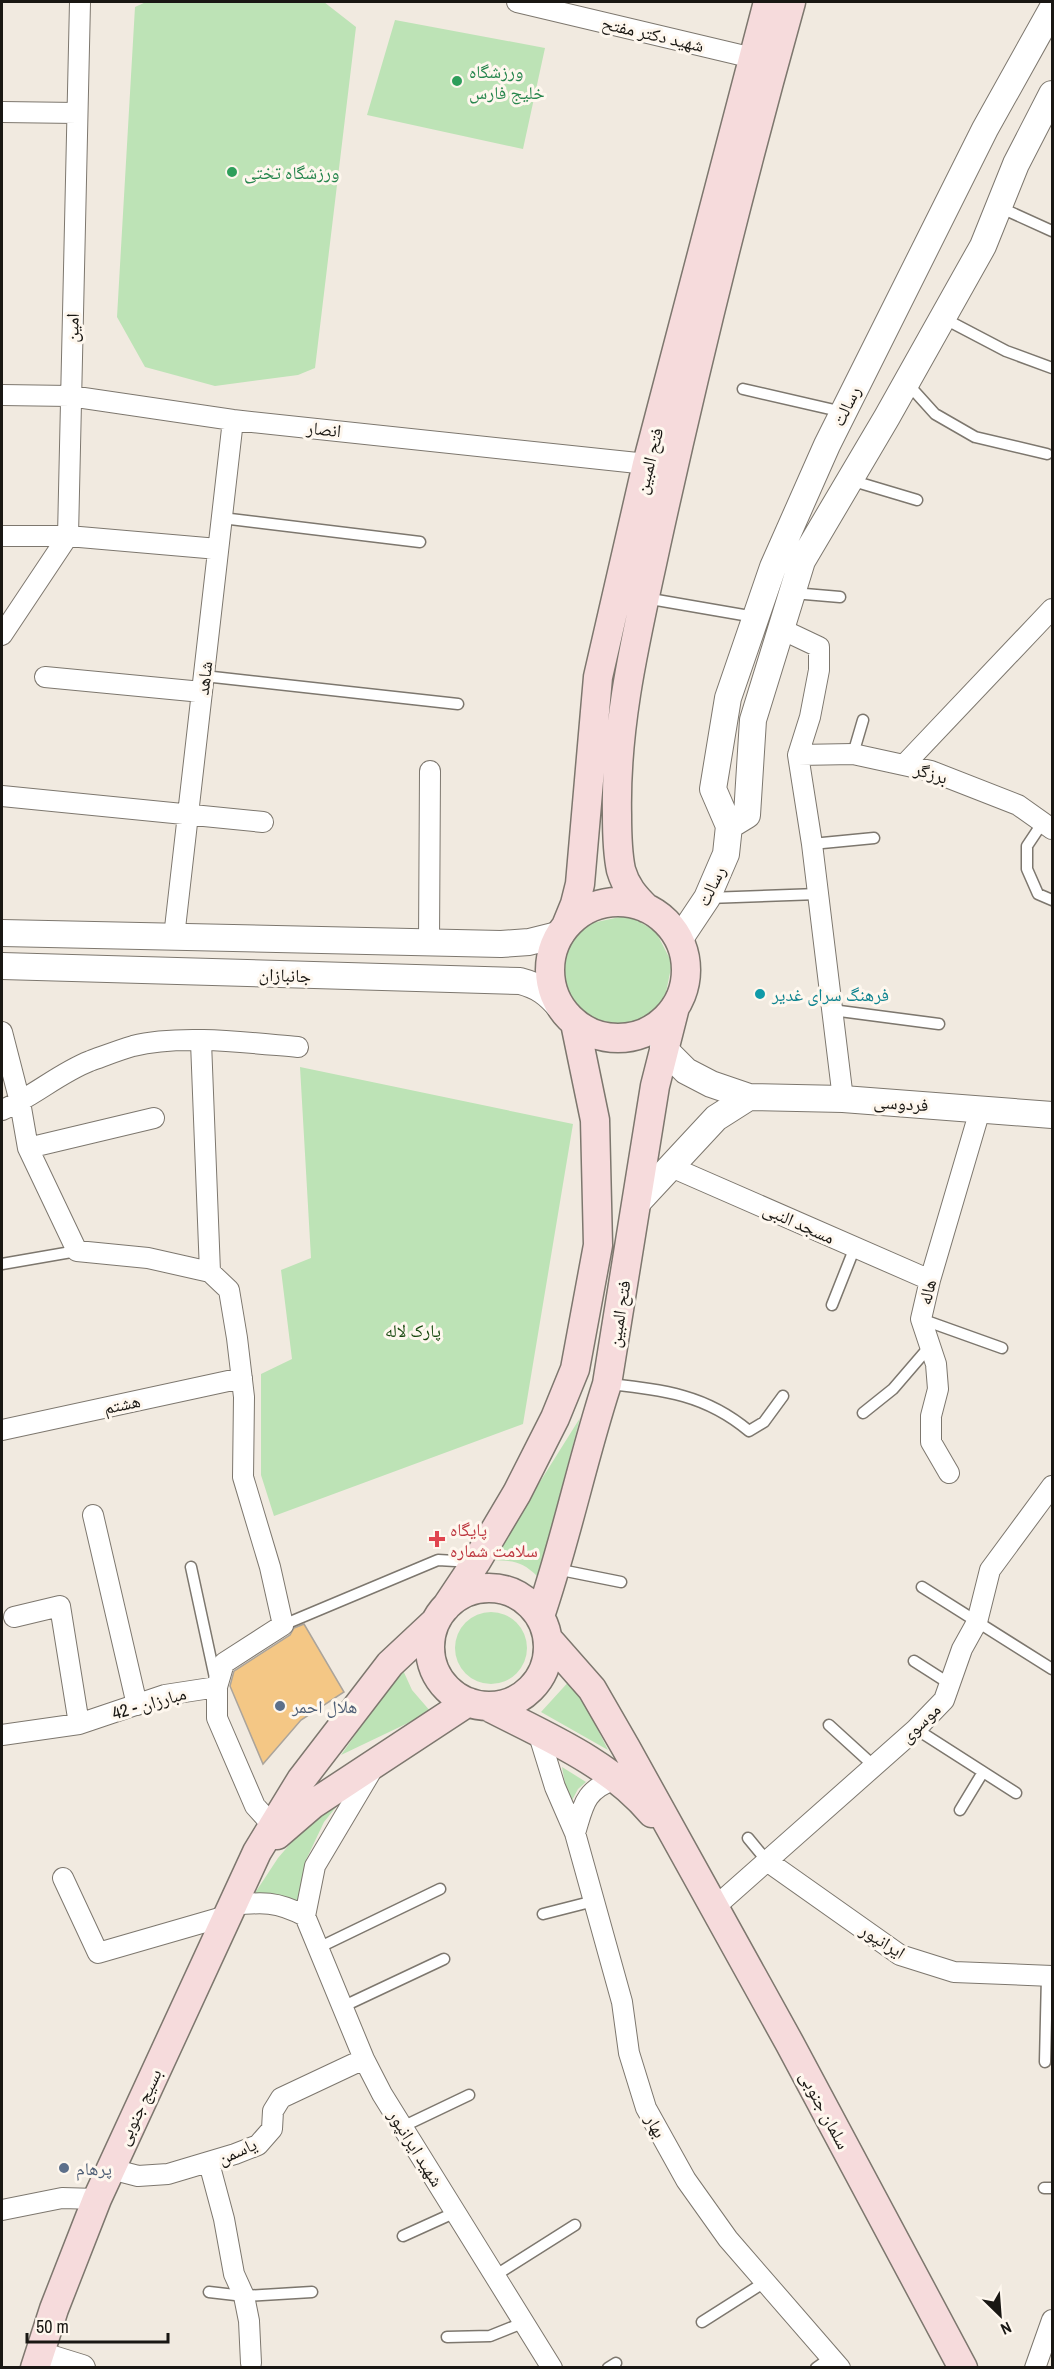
<svg xmlns="http://www.w3.org/2000/svg" width="1054" height="2369" font-family="'Archivo Narrow','Noto Naskh Arabic',sans-serif">
<style>
.green{fill:#bde3b6}
.building{fill:#f4c785;stroke:#aba49b;stroke-width:1.5}
.lines{fill:none;stroke-linecap:round;stroke-linejoin:round}
.service-casing{stroke:#7d776e;stroke-width:13}
.minor-casing{stroke:#7d776e;stroke-width:22}
.tertiary-casing{stroke:#7d776e;stroke-width:28}
.secondary-casing{stroke:#7d776e;stroke-width:31}
.service{stroke:#fff;stroke-width:10}
.minor{stroke:#fff;stroke-width:20}
.tertiary{stroke:#fff;stroke-width:26}
.secondary{stroke:#f6dbdc;stroke-width:28}
.leisure-dot{fill:#2e9e5b;stroke:#fef7ee;stroke-width:2}
.culture-dot{fill:#0f9aa8;stroke:#fef7ee;stroke-width:2}
.health-dot{fill:#e0444e;stroke:#fef7ee;stroke-width:2}
.service-dot{fill:#5c6f8a;stroke:#fef7ee;stroke-width:2}
.labels{text-anchor:middle;dominant-baseline:central;stroke-width:6;stroke-linejoin:round;paint-order:stroke}
.street-label{font-size:18px;fill:#191713;stroke:#fef7ee}
.leisure-label{font-size:18px;fill:#27864d;stroke:#fef7ee;text-anchor:start}
.culture-label{font-size:18px;fill:#0d838f;stroke:#fef7ee;text-anchor:start}
.park-label{font-size:18px;fill:#17490e;stroke:#fef7ee}
.health-label{font-size:18px;fill:#be3a42;stroke:#fef7ee;text-anchor:start}
.service-label{font-size:18px;fill:#4e5e75;stroke:#fef7ee;text-anchor:start}
</style>
<rect width="100%" height="100%" fill="#f1eae0"/>
<!-- green -->
<path class="green" d="M146,2H324L356,27L315,368L298,375L215,386L145,367L117,317L135,7Z
M395,20L545,48L523,149L367,115Z
M629,915L656,932L672,963L664,1002L646,1019L619,1024L589,1018L566,997L559,982L560,958L565,943L592,923Z
M300,1067L573,1124L523,1424L274,1516L261,1475V1374L292,1359L281,1270L311,1258Z
M580,1418L538,1577C522,1561 514,1561 491,1560Z
M455 1648a36 36 0 1 1 72 0a36 36 0 1 1-72 0Z
M402,1668L412,1690L431,1712L341,1755Z
M572,1678L608,1750L541,1712Z
M562,1767L586,1782L578,1789L569,1806Z
M345,1796L324,1822L306,1860L298,1901L275,1896H253L278,1858L308,1823Z"/>
<!-- building -->
<path class="building" d="M304,1624L344,1692L301,1720L263,1764L230,1686L234,1671L290,1635L294,1628Z"/>
<g class="lines">
<!-- service casing -->
<g class="service-casing">
<path id="service" d="M999,207L1052,231
M943,318L1006,351L1052,368
M907,383L935,414L975,437L1047,454
M743,389L843,412
M850,480L917,500
M222,518L420,542
M793,593L840,597
M645,598L755,617
M204,676L458,704
M853,754L863,720
M1043,822L1027,846V869L1038,894L1052,900
M812,844L874,838
M708,898L818,894
M832,1010L939,1024
M2,1264L77,1251
M832,1305L855,1247
M921,1319L1002,1348
M608,1384C663,1390 705,1394 749,1431L764,1422L783,1396
M863,1413L893,1389L930,1346
M191,1567L215,1678
M556,1569L621,1582
M922,1587L1052,1669
M283,1625L438,1560L473,1562
M914,1661L950,1684
M829,1725L874,1766
M916,1729L1016,1793
M960,1810L983,1772
M748,1838L767,1861
M543,1914L594,1901
M318,1948L440,1889
M342,2007L444,1959
M1045,2062L1047,1976
M402,2127L469,2095
M1044,2188H1052
M403,2236L456,2212
M496,2275L575,2225
M209,2292L244,2296L312,2292
M702,2322L765,2282
M447,2337L490,2336L525,2322
M608,2368L616,2363
M816,2368L830,2358"/>
</g>
<!-- minor casing -->
<g class="minor-casing">
<path id="minor" d="M517,2L753,58
M2,112L77,113
M2,395L70,396L233,420L647,464
M2,536H68L218,549
M781,629L819,647V670L810,717L798,755L812,844L843,1099
M2,635L68,536L80,2
M45,677L202,692
M798,755L853,754L931,771L1018,805L1052,829
M904,765L1052,609
M2,796L263,822
M174,937L233,420
M429,942L430,771
M2,1032L20,1102L28,1148L77,1251L148,1258L210,1272L229,1290L237,1338L244,1397L243,1477L270,1567L283,1625L224,1663L217,1687V1718L255,1806L273,1826
M201,1042L210,1272
M2,1110C33,1097 59,1073 90,1061C104,1056 119,1050 133,1046C180,1034 250,1043 298,1047
M28,1148L154,1118
M669,1166L930,1280
M2,1430L242,1378
M949,1473L931,1442V1416L938,1389L936,1364L921,1319L930,1280L980,1110
M93,1515L137,1705
M14,1617L60,1606L79,1724
M538,1732L555,1787L575,1833C584,1804 584,1791 615,1779
M2,1735L79,1724L165,1695L217,1687
M575,1833L622,2002L629,2053L646,2108L686,2180L728,2239L840,2368
M767,1861L900,1955L954,1972L1052,1976
M63,1878L98,1953L226,1916
M232,1905C262,1902 277,1901 305,1916
M715,1907L916,1729L944,1700L962,1649L977,1622L990,1570L1052,1486
M305,1916L364,2059L382,2094L552,2368
M305,1916L315,1866L372,1770
M209,2163L224,2219L234,2274L244,2296L249,2321L251,2363
M111,2169L138,2176L168,2174L235,2154L258,2145L272,2129L273,2111L281,2098L364,2059
M2,2210L62,2198L97,2199
M1035,2368L1052,2320"/>
</g>
<!-- tertiary casing -->
<g class="tertiary-casing">
<path id="tertiary" d="M729,826L747,815L753,720L802,561L887,417L983,246L1016,164L1052,94
M2,933L501,944L529,942L561,934
M679,940L707,898L726,854L729,826L713,789L728,698L773,567L827,445L985,129L1052,9
M2,966L520,981C539,986 548,993 560,1007
M663,1048L686,1071L711,1084L749,1097L843,1099L1052,1115
M637,1203L716,1118L749,1097
M40,2355L82,2368"/>
</g>
<!-- secondary casing -->
<g class="secondary-casing">
<path id="secondary" d="M550 970a68 68 0 1 1 136 0a68 68 0 1 1-136 0Z
M646,908C634,896 626,887 621,870C617,851 617,832 617,814C615,722 637,634 656,545C696,363 741,181 791,2
M566,926L575,904L580,884L598,677L647,464L768,2
M430 1647a59 59 0 1 1 118 0a59 59 0 1 1-118 0Z
M446,1607L476,1562L517,1493L555,1418L575,1369L598,1245L595,1120L575,1023
M540,1616C566,1540 582,1461 607,1384L655,1086L675,1007
M548,1639L592,1689L626,1748L790,2044L963,2368
M487,1706C545,1736 609,1762 652,1813
M277,1835L313,1804L468,1702
M35,2368L54,2309L97,2199L257,1852L301,1780L390,1664L436,1621"/>
</g>
<!-- service -->
<use href="#service" class="service"/>
<!-- minor -->
<use href="#minor" class="minor"/>
<!-- tertiary -->
<use href="#tertiary" class="tertiary"/>
<!-- secondary -->
<use href="#secondary" class="secondary"/>
</g>
<!-- markers -->
<g class="leisure-dot">
<circle cx="457" cy="81" r="6"/>
<circle cx="232" cy="172" r="6"/>
</g>
<circle class="culture-dot" cx="760" cy="994" r="6"/>
<path class="health-dot" d="M434 1530h6v6h6v6h-6v6h-6v-6h-6v-6h6z"/>
<g class="service-dot">
<circle cx="280" cy="1706" r="6"/>
<circle cx="64" cy="2168" r="6"/>
</g>
<g class="labels">
<!-- street labels -->
<g class="street-label">
<text transform="translate(653 34) rotate(13)">شهید دکتر مفتح</text>
<text transform="translate(72 328) rotate(-89)">امین</text>
<text transform="translate(846 406) rotate(-64)">رسالت</text>
<text transform="translate(324 429) rotate(6)">انصار</text>
<text transform="translate(649 461) rotate(-76)">فتح المبین</text>
<text transform="translate(204 678) rotate(-83)">شاهد</text>
<text transform="translate(931 773) rotate(17)">برزگر</text>
<text transform="translate(711 886) rotate(-64)">رسالت</text>
<text transform="translate(285 975) rotate(2)">جانبازان</text>
<text transform="translate(901 1103) rotate(4)">فردوسی</text>
<text transform="translate(799 1223) rotate(24)">مسجد النبی</text>
<text transform="translate(927 1292) rotate(-77)">هاله</text>
<text transform="translate(619 1314) rotate(-81)">فتح المبین</text>
<text transform="translate(122 1404) rotate(-12)">هشتم</text>
<text transform="translate(149 1703) rotate(-16)">مبارزان - 42</text>
<text transform="translate(920 1723) rotate(-44)">موسوی</text>
<text transform="translate(883 1941) rotate(32)">ایرانپور</text>
<text transform="translate(139 2107) rotate(-65)">بسیج جنوبی</text>
<text transform="translate(825 2110) rotate(62)">سلمان جنوبی</text>
<text transform="translate(656 2126) rotate(62)">بهار</text>
<text transform="translate(416 2148) rotate(58)">شهید ایرانپور</text>
<text transform="translate(237 2151) rotate(-24)">یاسمن</text>
</g>
<!-- leisure labels -->
<g class="leisure-label">
<text x="469" y="71">ورزشگاه<tspan x="469" dy="21">خلیج فارس</tspan></text>
<text x="244" y="172">ورزشگاه تختی</text>
</g>
<!-- culture labels -->
<g class="culture-label">
<text x="772" y="994">فرهنگ سرای غدیر</text>
</g>
<!-- park labels -->
<g class="park-label">
<text x="413" y="1330">پارک لاله</text>
</g>
<!-- health labels -->
<g class="health-label">
<text x="450" y="1529">پایگاه<tspan x="450" dy="21">سلامت شماره</tspan></text>
</g>
<!-- service labels -->
<g class="service-label">
<text x="292" y="1706">هلال احمر</text>
<text x="76" y="2168">پرهام</text>
</g>
</g>
<!-- border -->
<rect width="1054" height="2369" fill="none" stroke="#191713" stroke-width="6"/>
<!-- north arrow -->
<g transform="translate(1000 2315) rotate(155)" stroke="#fef7ee" stroke-width="4.5" paint-order="stroke">
<path d="M0-4.5L10 22L0 15L-10 22Z" fill="#191713"/>
<text y="-9" font-size="16" font-weight="bold" text-anchor="middle" fill="#191713">N</text>
</g>
<!-- scale -->
<path d="M27 2333v9h141v-9" fill="none" stroke="#191713" stroke-width="3"/>
<text x="36" y="2333" font-size="18" fill="#191713" stroke="#fef7ee" stroke-width="4.5" paint-order="stroke">50 m</text>
</svg>
